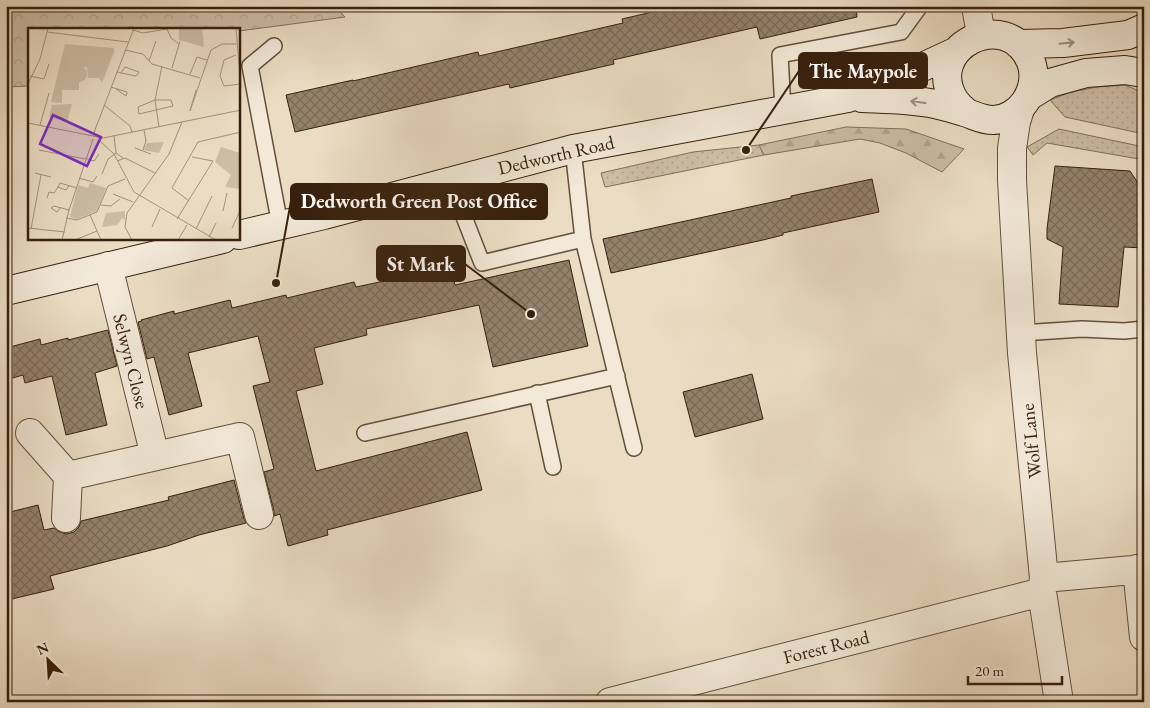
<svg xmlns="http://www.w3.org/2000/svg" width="1150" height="708" font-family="'EB Garamond',serif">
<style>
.grass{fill:url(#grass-dots);stroke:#826e59}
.forest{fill:url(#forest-firs);stroke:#826e59}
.park{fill:url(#park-crowns);stroke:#826e59}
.building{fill:url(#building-cross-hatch);stroke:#37200d}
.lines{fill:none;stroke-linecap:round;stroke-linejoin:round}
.lane-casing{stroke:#644f3b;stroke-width:18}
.street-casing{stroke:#644f3b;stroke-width:30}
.secondary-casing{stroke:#37200d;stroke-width:30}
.lane{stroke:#f2e9d9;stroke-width:15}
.street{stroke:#f2e9d9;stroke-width:28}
.secondary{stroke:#f2e9d9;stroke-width:28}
.oneway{stroke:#9e8f7d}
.labels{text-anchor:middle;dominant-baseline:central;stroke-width:4.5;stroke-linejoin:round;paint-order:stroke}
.street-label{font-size:19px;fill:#37200d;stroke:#f2e9d9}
.inset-road{fill:none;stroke:#a3917b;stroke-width:1}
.view{fill:#7b2cbf;fill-opacity:0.15;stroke:#7b2cbf;stroke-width:2.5}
.inset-edge{fill:none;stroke:#37200d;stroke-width:2.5}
.leader{fill:none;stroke:#37200d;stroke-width:2}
.callout-dot{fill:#37200d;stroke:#f2e9d9;stroke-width:2}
.callout{fill:#37200d;stroke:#37200d;stroke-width:2}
.callout-label{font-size:20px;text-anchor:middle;font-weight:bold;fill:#fff}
</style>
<defs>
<pattern id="grass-dots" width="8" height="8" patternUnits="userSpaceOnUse" patternTransform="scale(1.25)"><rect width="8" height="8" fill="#ccbda5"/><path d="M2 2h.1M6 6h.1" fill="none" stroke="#b0a28d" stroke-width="1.8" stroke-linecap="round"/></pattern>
<pattern id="forest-firs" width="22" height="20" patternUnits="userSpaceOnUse" patternTransform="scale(1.25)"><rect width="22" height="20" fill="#ccbda5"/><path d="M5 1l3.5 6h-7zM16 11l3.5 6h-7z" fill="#b0a28d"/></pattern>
<pattern id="park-crowns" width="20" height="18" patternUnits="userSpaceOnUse" patternTransform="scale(1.25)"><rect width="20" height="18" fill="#ccbda5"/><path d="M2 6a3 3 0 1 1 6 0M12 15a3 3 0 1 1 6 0" fill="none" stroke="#b0a28d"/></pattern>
<pattern id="building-cross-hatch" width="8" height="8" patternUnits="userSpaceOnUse" patternTransform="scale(1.25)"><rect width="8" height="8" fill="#95826c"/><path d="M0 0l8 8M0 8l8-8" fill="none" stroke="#7a6a57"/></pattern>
</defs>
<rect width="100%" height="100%" fill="#ebddc4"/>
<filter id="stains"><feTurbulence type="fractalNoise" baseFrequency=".004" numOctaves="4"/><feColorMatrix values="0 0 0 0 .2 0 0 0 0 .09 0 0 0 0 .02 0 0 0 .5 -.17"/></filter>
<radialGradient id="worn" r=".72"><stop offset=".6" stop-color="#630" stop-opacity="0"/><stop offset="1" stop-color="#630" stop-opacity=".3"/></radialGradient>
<!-- grass -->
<path class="grass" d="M1125,85L1144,93V134L1065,117L1050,100L1071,92L1097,87Z
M1059,129L1144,147V150L1139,159L1047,143L1033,155L1027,147Z
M759,145L764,155L605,187L601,173L693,152Z"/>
<!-- forest -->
<path class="forest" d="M846,127L906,129L964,149L942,172L906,153L880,143L860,139L764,155L759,145Z"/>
<!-- park -->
<path class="park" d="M6,6H335L345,17L239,31V29H29V86L6,87Z"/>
<!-- building -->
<path class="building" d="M678,6H856L857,17L760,39L757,27L613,60L614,64L510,88L509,84L295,132L286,95L353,80V81L478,52L479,56L623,23L622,19Z
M1055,166L1130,171L1144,192V248L1124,247L1118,307L1059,304L1063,247L1047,239V229Z
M872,179L879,212L783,233V235L763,240L611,273L603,239L791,198V196Z
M569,260L588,346L493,367L479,305L366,329L367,335L314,348L323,384L296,391L316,471L467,432L482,490L327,530L328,535L288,546L280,514L274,516V511L264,472L274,469L253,386L270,382L258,336L188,353L202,406L169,415L154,357L147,359L138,322L142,321L141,320L174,311V314L230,300L232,308L286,295L287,298L354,282L356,287L451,267L455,285Z
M108,330L117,366L95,373L107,425L66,435L52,376L25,383L23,375L6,380V348L40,339L41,345L68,338V340Z
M752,374L763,419L695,437L683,392Z
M234,480L244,519L246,523L199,535L167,546L50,576L54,589L12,599L6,574V513L38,505L44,530L54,528L58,531L66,534L74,532L79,527L81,521L169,500L168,497Z"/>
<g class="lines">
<!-- lane casing -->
<g class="lane-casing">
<path id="lane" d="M274,46L250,66L280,225
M783,110L780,55L901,32L920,6
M450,181L482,263L583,239L573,149
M583,239L634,448
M1021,333L1082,329L1124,331L1144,329
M537,393L553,467
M365,433L617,376"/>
</g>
<!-- street casing -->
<g class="street-casing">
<path id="street" d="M976,6L981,35
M1020,109L1016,122L1012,148V180L1022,353L1044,578L1042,592L1059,702
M108,266L155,456
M30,433L68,476L66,518
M68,476L240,437L259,515
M1137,569L1144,637
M1044,578L1144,569
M610,702L1042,592"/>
</g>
<!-- secondary casing -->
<g class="secondary-casing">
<path id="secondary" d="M1018,44L1063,43L1128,35L1144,28
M1029,96L1050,83L1086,73L1125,70L1143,73
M862,98C886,99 911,99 935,104C944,106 955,109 964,112C974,115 982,120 993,120C1006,120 1018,112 1025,102C1033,91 1036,75 1031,62C1007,4 921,48 955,101C958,105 962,109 966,112
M239,235L324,215L573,149L848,98L890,82L957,51
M6,291L223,239"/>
</g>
<!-- lane -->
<use href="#lane" class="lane"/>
<!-- street -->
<use href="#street" class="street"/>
<!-- secondary -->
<use href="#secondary" class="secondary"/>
</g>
<!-- one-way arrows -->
<defs><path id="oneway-shaft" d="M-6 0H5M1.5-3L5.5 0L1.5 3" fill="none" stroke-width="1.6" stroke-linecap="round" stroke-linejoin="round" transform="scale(1.25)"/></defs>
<g class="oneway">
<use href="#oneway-shaft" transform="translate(1067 43) rotate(-6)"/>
<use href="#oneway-shaft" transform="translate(918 102) rotate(-172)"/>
</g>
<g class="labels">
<!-- street labels -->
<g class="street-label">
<text transform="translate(556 155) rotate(-13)">Dedworth Road</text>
<text transform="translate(131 361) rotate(76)">Selwyn Close</text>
<text transform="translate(1031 441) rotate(-96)">Wolf Lane</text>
<text transform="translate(826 647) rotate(-14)">Forest Road</text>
</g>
</g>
<!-- overview -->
<g transform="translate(28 28)">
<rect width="212" height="212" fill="#ebddc4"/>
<path d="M193,119L212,125V161L197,159L203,147L187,134Z" fill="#ccbda5"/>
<path d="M151,0H174L176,19L151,12ZM37,16L86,20V24L74,55L71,50H60L59,39H51V62H34V75L23,74ZM44,76L39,94L21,89L24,77ZM136,114L131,125L116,122L119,115ZM62,155L78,160L69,183L49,191L42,189L50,157L60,160ZM97,183V192L94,190L89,197L74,199L78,185Z" fill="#ccbda5"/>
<path d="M43 46a8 8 0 1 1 16 0a8 8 0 1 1-16 0Z" fill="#ccbda5"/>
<path class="inset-road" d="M208,0L213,60M105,2L115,5L139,1L143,10L151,16M19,4L100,14M97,22L115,26L124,36L172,50M208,27L196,32L192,48L196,58L213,56M121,33L128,13M144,40L152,13M89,44L93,45L108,48L111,44L97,39L93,45M162,46L169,29L179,32M2,48L16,51L21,36M0,56L12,31L20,0M83,59L99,64L98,68L88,61M168,62L162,83L183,22L194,16H208M127,72H143L145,78L111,86L110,79ZM76,77L102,98L104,104M0,95L75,110L213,82M12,97L21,65M131,99L127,72L134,38M65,107L106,0M86,108L88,125M72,113L86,126L106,164L188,212M107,120L123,126M11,122L57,131M115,122L118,113L116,102M57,130L66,133L71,126M89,133L97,130L127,145M7,145L23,149M74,146L80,131L88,125L95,130M51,150L65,154L69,148M41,158L38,162L30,159L32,155L49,160M85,166L105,174M19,170L21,164L26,165L30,159M161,173L144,160L170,114L213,104M73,177L83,178L92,171M33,179L29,184L23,180L26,178L41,182M195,183L199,165M62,187L73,212M38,190L49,192L69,184L80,158L97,151M149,191L185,133L164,129M124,199L132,181M0,200L37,204M204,200L213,181M3,201L13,147M168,201L184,168M181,209L188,195M34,212L41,182L65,111M47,212L69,203M104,212L97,199L99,185L141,126L154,94M150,212L159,197"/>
<path class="view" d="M25,87L73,109L59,138L12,116Z"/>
<rect width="212" height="212" class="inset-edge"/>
</g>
<!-- callouts -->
<path class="leader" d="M746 150L799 71M276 283L291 201M531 314L465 264"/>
<g class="callout-dot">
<circle cx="746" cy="150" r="5"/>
<circle cx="276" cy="283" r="5"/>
<circle cx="531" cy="314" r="5"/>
</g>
<g class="callout">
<rect x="799" y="53" width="128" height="35" rx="5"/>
<rect x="291" y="184" width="256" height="35" rx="5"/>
<rect x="377" y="246" width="88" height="35" rx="5"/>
</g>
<g class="callout-label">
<text x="863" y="78">The Maypole</text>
<text x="419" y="208">Dedworth Green Post Office</text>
<text x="421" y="271">St Mark</text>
</g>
<!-- margin -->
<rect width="1150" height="708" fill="none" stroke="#ebddc4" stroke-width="25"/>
<rect x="8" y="8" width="1135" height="693" fill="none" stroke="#37200d" stroke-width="2.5"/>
<rect x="12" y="12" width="1125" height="683" fill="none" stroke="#37200d"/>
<!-- north arrow -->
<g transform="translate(48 660) rotate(335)" stroke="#f2e9d9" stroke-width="4" paint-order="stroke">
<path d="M0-4L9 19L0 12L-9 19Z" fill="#37200d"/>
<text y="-8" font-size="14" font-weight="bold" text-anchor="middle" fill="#37200d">N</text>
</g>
<!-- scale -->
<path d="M968 676v8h94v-8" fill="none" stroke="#37200d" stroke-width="2.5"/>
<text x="975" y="676" font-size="15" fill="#37200d" stroke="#f2e9d9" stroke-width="4" paint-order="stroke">20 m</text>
<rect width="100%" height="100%" filter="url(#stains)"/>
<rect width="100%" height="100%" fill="url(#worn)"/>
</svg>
